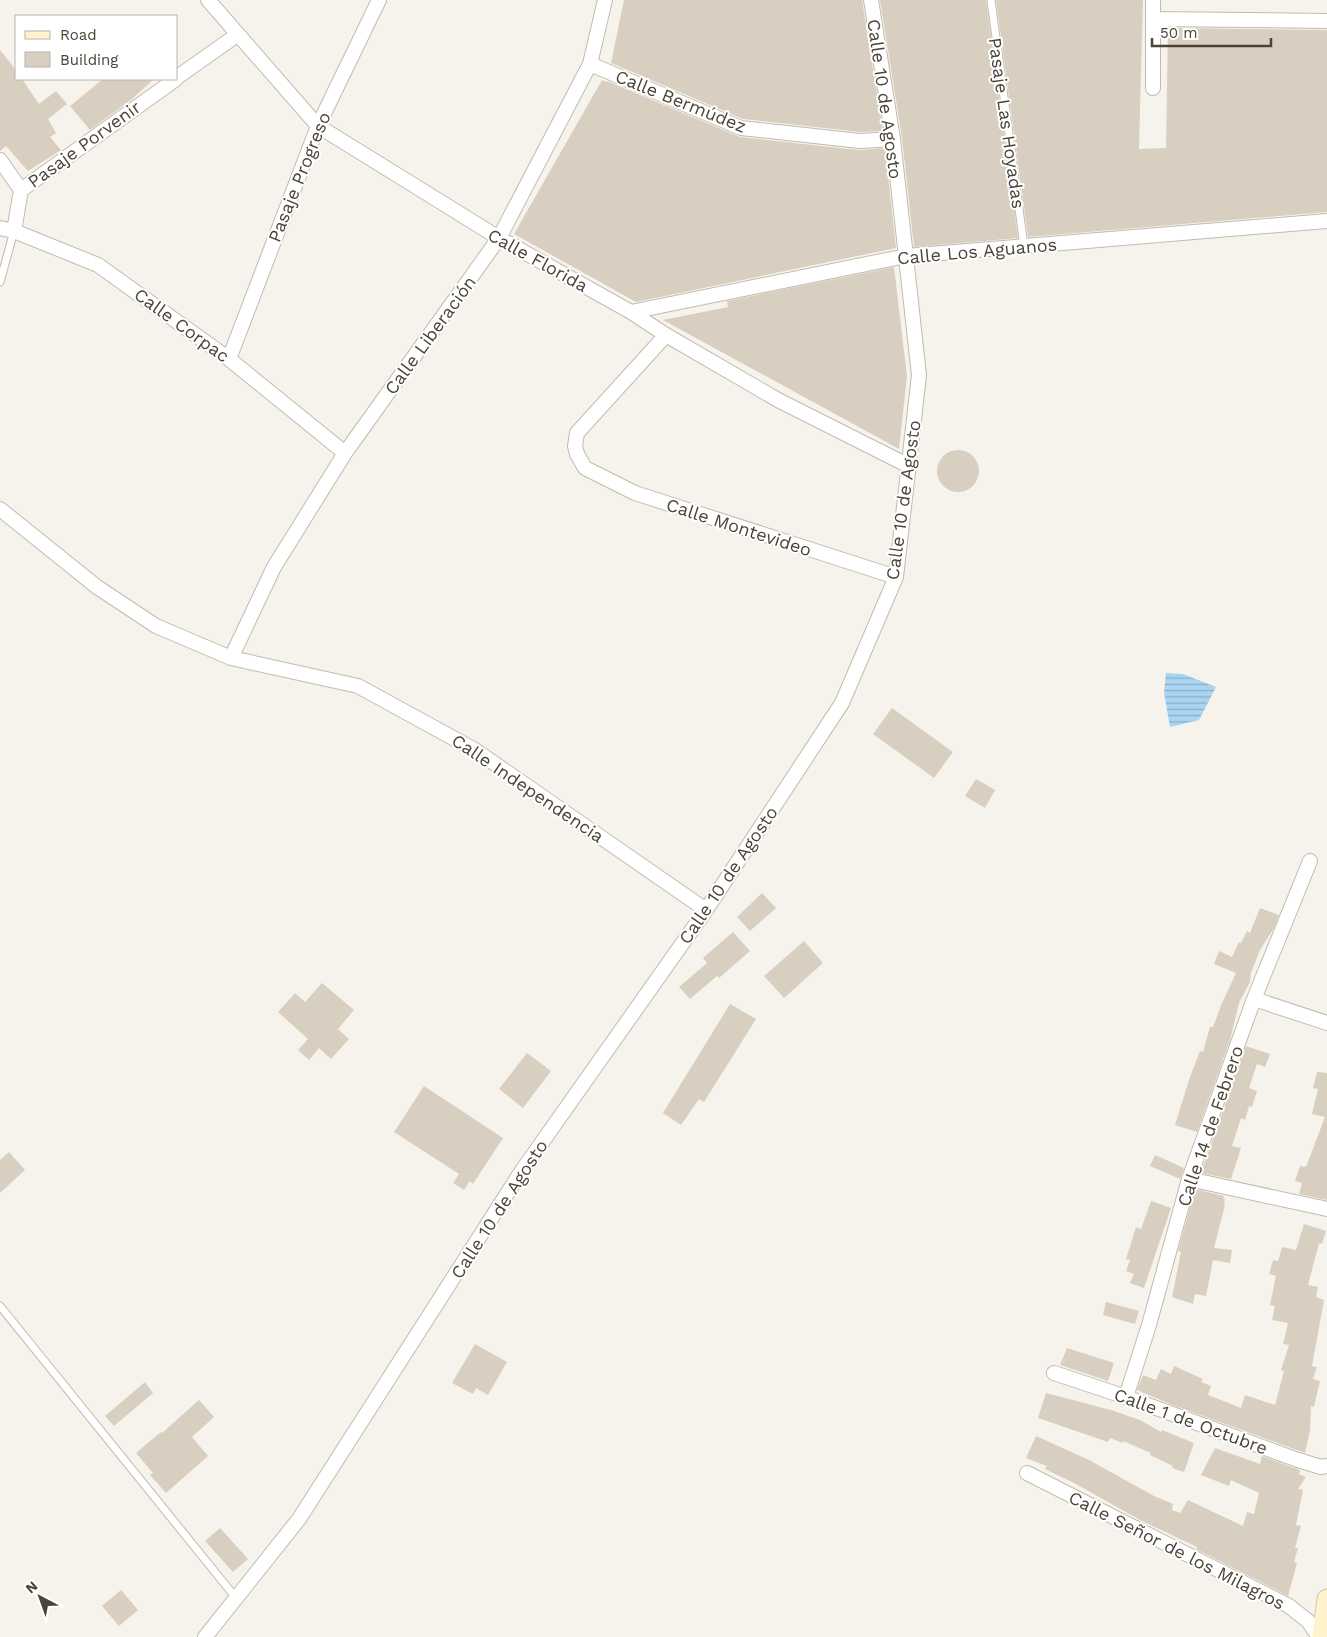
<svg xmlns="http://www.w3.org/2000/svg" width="1327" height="1637" font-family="'Work Sans',sans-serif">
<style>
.water{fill:url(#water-rules)}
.building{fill:#d8cfc1}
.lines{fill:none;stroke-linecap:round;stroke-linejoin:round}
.service-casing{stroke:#c2bbae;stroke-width:9}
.minor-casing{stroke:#c2bbae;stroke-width:16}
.secondary-casing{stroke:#d6c79b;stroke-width:21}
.service{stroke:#fff;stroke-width:7}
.minor{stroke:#fff;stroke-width:14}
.secondary{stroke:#fff3cd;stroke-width:19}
.labels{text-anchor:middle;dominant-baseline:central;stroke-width:4;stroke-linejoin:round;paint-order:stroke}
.street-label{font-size:18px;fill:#4b4439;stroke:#fff}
</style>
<defs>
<pattern id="water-rules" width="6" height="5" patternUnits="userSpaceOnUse" patternTransform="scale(1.25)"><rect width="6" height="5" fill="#a9d4f2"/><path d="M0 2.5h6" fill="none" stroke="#8caec5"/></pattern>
</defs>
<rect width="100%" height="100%" fill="#f6f3ec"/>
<!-- water -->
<path class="water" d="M1166,673L1183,674L1216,687L1199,720L1170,727L1164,693Z"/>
<!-- building -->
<path class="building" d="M624,0H862L883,131L860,132L743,119L611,63Z
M880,0H986L1018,238L914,247L902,138Z
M996,0H1143L1139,149L1166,148L1168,28L1327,30V212L1028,237Z
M0,50L16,70V79H22L39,104L56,91L67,104L48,119L56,133L50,137L61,150L28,171L6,146L0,151Z
M103,79H154L132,99L90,130L70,106Z
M602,80L607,82V81L740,137L859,150L885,148L896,248L636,302L514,234Z
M894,267L907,376L899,449L663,320L728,307L727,301Z
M937 471a21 21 0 1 1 42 0a21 21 0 1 1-42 0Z
M892,708L953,752L934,778L873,734Z
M976,779L995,790L985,808L965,796Z
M762,893L776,908L750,931L737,917Z
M1260,908L1279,915L1274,928L1260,950L1251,973L1250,982L1239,1003L1230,1040L1197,1132L1175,1125L1190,1077L1200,1051L1203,1052L1210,1027H1213L1222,1003L1236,973L1214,964L1219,951L1232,957L1239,942L1241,943L1247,931L1250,933Z
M733,932L750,951L719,978L717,976L690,999L679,987L707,963L703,958Z
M804,941L823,963L784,998L764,976Z
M322,983L354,1010L338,1029L349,1039L331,1059L319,1048L309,1060L298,1050L308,1039L278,1012L295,993L305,1002Z
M730,1004L756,1019L704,1102L699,1099L681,1125L663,1113Z
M1246,1046L1270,1054L1265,1067L1257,1064L1249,1088L1257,1091L1252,1107L1249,1106L1245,1120L1241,1118L1232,1146L1241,1148L1231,1179L1201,1173Z
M527,1053L551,1071L523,1108L499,1089Z
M1317,1072L1327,1073V1200L1299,1194L1302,1183L1295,1181L1300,1166L1306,1167L1325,1117L1312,1114L1318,1089L1313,1088Z
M424,1086L503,1138L473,1184L470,1181L464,1190L453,1183L459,1174L394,1132Z
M9,1152L25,1170L0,1193V1160Z
M1155,1155L1184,1168L1180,1179L1150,1166Z
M1195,1189L1224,1196L1223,1198L1225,1199L1224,1205H1225L1214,1248L1232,1250L1230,1263L1213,1260L1206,1296L1195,1294L1193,1304L1172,1297L1181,1252L1178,1251Z
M1151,1201L1171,1208L1144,1288L1130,1283L1134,1274L1126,1271L1130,1260L1126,1259L1136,1227L1141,1229Z
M1304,1224L1326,1231L1322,1244L1319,1243L1308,1285L1318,1287L1316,1297L1324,1300L1312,1366L1317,1367L1313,1379L1320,1381L1314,1407L1311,1406L1310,1430L1305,1453L1170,1404L1137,1390L1143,1375L1156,1380L1161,1369L1171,1374L1174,1366L1203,1379L1201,1382L1211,1386L1208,1395L1241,1408L1245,1395L1275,1405L1284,1371L1281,1370L1289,1345L1283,1344L1288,1323L1272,1320L1275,1306L1270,1305L1276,1276L1269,1274L1273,1260L1278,1261L1282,1247L1296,1250Z
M1106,1302L1139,1311L1135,1324L1103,1315Z
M475,1344L507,1362L488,1395L476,1388L473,1394L452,1383Z
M1067,1348L1114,1363L1108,1381L1060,1365Z
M145,1382L153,1393L114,1426L105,1416Z
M1046,1393L1111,1410L1140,1420L1161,1432L1162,1430L1194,1443L1184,1472L1172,1468L1173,1466L1150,1455L1151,1453L1123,1441V1443L1110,1438L1108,1442L1038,1418Z
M199,1400L214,1417L192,1437L208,1456L166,1493L150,1475L153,1473L136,1453L161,1432L162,1433Z
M1036,1436L1089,1460L1154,1496L1173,1504L1172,1510L1180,1513L1188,1500L1243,1526L1247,1512L1254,1514L1259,1493L1231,1480L1229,1486L1201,1475L1215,1448L1260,1464L1262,1456L1300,1470L1299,1474L1306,1477L1298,1489L1303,1490L1296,1525L1301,1526L1295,1548H1298L1294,1562L1297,1563L1288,1596L1196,1549L1197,1547L1140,1520L1076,1484L1045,1469L1047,1466L1026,1458Z
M220,1528L248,1559L233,1572L205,1541Z
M121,1590L138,1610L119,1626L102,1606Z"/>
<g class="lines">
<!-- service casing -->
<g class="service-casing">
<path id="service" d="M991,0L1024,246
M0,282L14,231
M0,1306L236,1598"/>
</g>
<!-- minor casing -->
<g class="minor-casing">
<path id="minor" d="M208,0L318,126L499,238L631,312L666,335L778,400L909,466
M1153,0V88
M1153,19L1327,21
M590,64L741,128L860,141L893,139
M176,78L237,35
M0,160L21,190
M0,228L14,231L98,265L229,359L345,453
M14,231L21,190L176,79
M631,312L906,256L1327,221
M666,335L577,433L575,446L577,454L585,468L635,493L896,577
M229,359L318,126L379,0
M0,509L97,587L156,626L231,658L358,686L475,750L706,910
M231,658L274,567L345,453L499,238L590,64L605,0
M1254,999L1327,1023
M1189,1179L1327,1209
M1054,1373L1126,1397L1298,1460L1321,1467L1327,1466
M1126,1397L1149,1325L1189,1179L1254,999L1310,861
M1027,1473L1289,1606L1308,1621L1319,1637
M205,1637L299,1519L521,1172L706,910L842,703L896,577L919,375L893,139L871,0"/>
</g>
<!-- secondary casing -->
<g class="secondary-casing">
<path id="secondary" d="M1322,1637L1327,1599"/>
</g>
<!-- service -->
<use href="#service" class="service"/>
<!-- minor -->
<use href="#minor" class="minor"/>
<!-- secondary -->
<use href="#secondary" class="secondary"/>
</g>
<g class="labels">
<!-- street labels -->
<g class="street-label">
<text transform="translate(885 99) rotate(82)">Calle 10 de Agosto</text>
<text transform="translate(681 101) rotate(22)">Calle Bermúdez</text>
<text transform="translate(1007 123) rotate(82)">Pasaje Las Hoyadas</text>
<text transform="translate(84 144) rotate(-36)">Pasaje Porvenir</text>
<text transform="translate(299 177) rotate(-68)">Pasaje Progreso</text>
<text transform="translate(977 251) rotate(-5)">Calle Los Aguanos</text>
<text transform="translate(538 260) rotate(29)">Calle Florida</text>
<text transform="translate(182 325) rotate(36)">Calle Corpac</text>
<text transform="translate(430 335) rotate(-54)">Calle Liberación</text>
<text transform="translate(903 500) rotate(-82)">Calle 10 de Agosto</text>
<text transform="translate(739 527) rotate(18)">Calle Montevideo</text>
<text transform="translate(528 788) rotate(34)">Calle Independencia</text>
<text transform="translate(728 875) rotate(-56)">Calle 10 de Agosto</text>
<text transform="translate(1210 1126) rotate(-71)">Calle 14 de Febrero</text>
<text transform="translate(499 1209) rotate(-57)">Calle 10 de Agosto</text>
<text transform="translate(1191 1421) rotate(20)">Calle 1 de Octubre</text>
<text transform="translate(1177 1550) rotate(27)">Calle Señor de los Milagros</text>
</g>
</g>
<!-- legend -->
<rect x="15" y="15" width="162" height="65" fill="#ffffff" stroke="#b7b4b0"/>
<rect x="25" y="31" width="25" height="8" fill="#fff3cd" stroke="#b7b4b0"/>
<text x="60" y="40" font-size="15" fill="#4b4439">Road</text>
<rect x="25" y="52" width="25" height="15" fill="#d8cfc1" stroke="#b7b4b0"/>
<text x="60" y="65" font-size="15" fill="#4b4439">Building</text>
<!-- north arrow -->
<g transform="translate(40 1597) rotate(319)" stroke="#ffffff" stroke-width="4" paint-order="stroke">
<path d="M0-4L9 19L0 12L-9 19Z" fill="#4b4439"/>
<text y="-8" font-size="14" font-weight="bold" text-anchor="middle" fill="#4b4439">N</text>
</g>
<!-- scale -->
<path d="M1152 38v8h119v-8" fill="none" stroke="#4b4439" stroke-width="2.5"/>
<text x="1160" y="38" font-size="15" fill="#4b4439" stroke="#ffffff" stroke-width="4" paint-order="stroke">50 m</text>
</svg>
